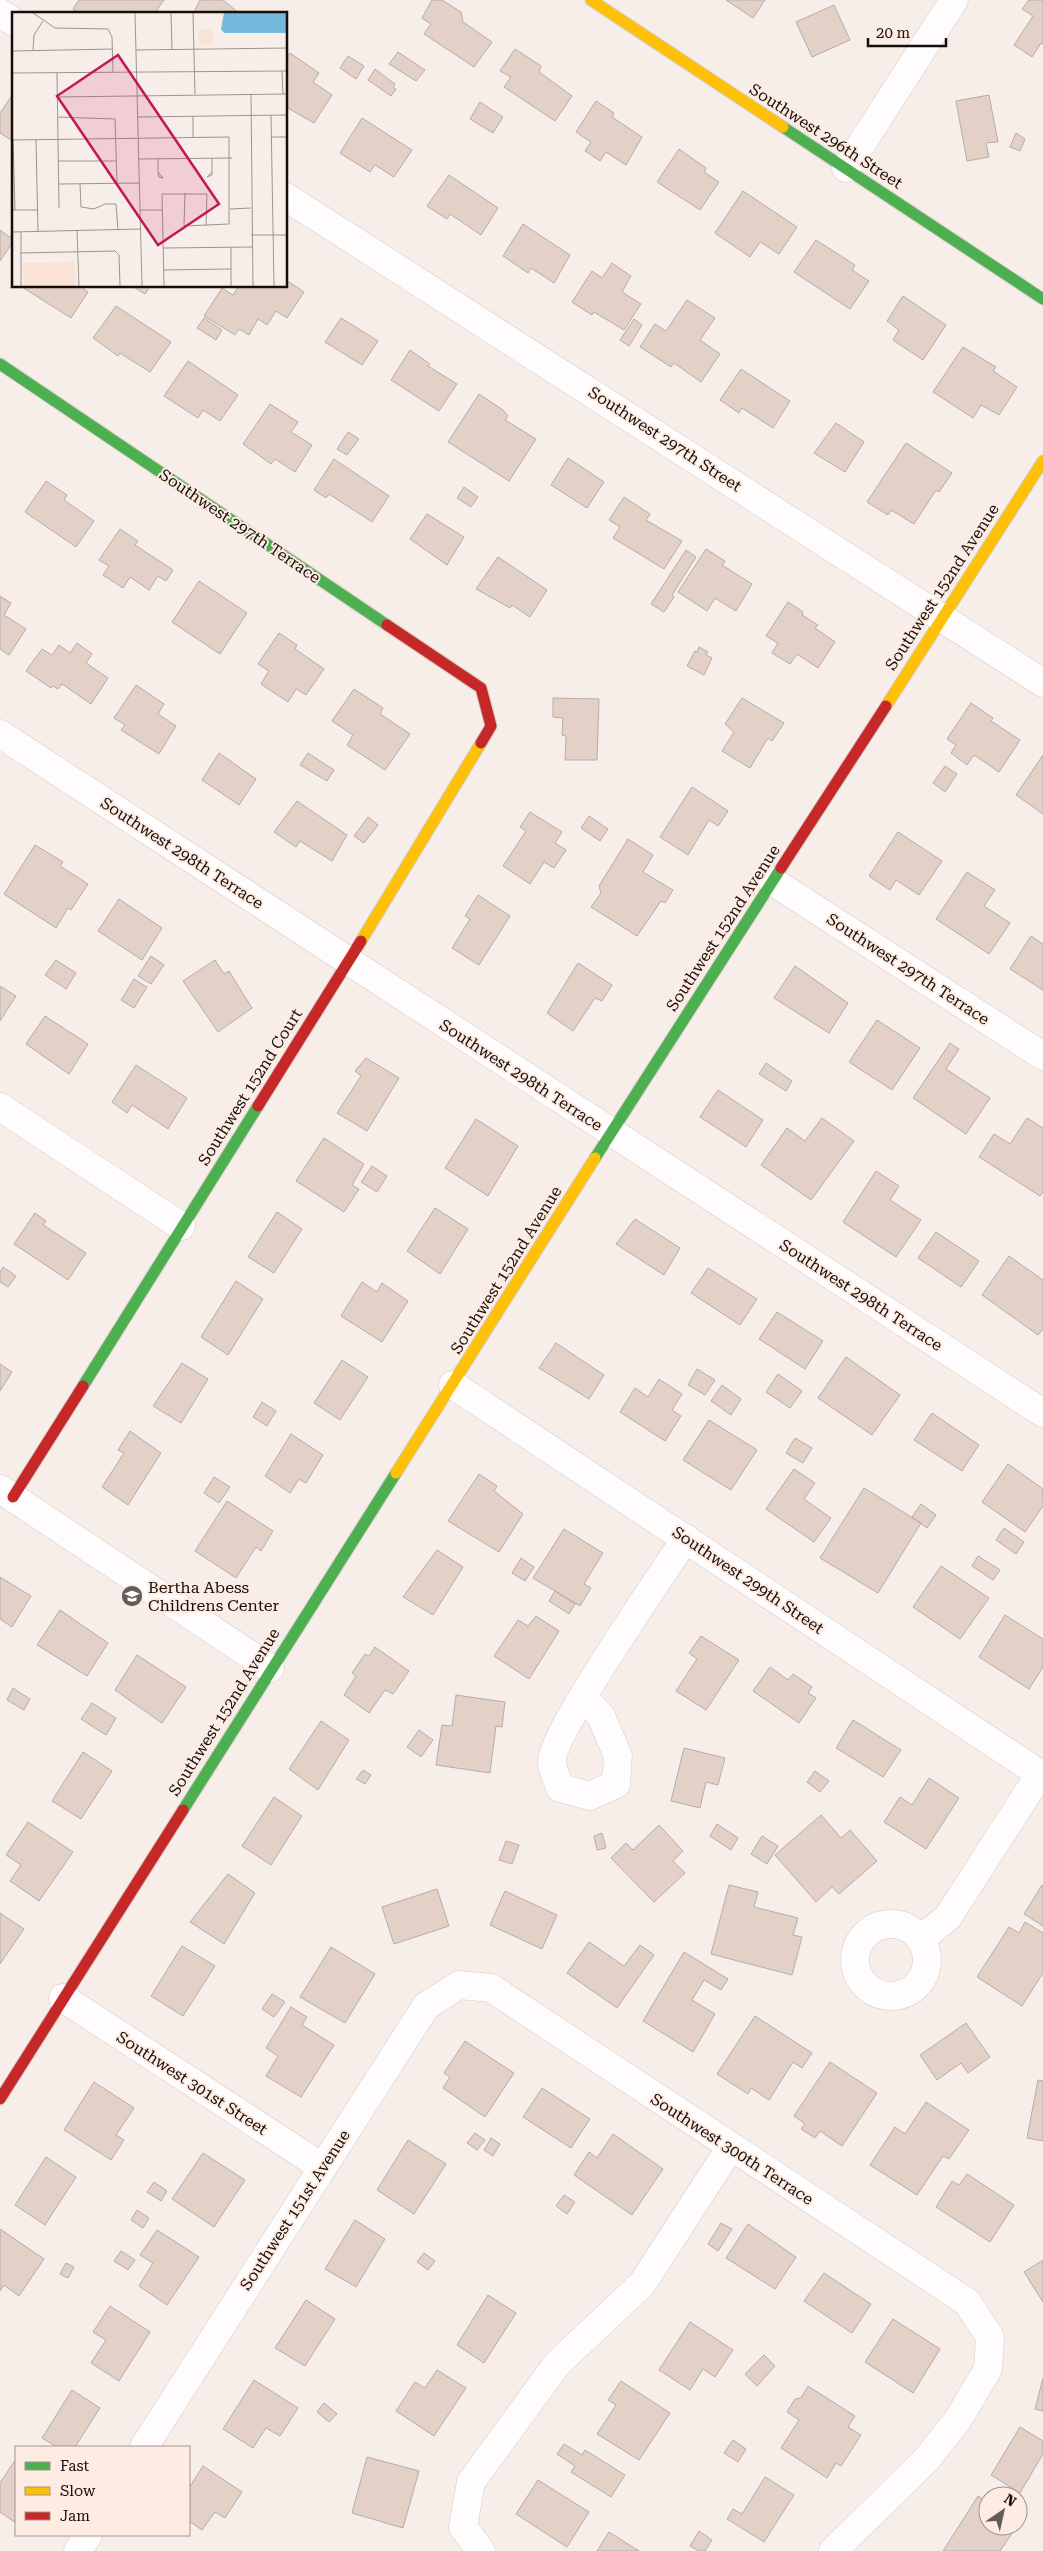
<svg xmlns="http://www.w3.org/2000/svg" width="1043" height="2551" font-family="'Roboto Serif',serif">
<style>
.building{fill:#e3d0c7;stroke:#b5ada8}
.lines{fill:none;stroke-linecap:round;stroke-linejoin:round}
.street-casing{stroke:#d4cbc6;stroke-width:29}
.fast-casing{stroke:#d4cbc6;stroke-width:13}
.slow-casing{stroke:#d4cbc6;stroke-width:13}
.jam-casing{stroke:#d4cbc6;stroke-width:13}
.street{stroke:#fefcfc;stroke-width:28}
.fast{stroke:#4caf50;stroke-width:11}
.slow{stroke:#ffc107;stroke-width:11}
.jam{stroke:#c62828;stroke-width:11}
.labels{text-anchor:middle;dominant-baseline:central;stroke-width:4;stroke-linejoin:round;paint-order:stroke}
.street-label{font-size:16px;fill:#150e0b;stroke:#feece3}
.poi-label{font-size:16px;fill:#150e0b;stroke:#feece3;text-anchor:start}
.inset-road{fill:none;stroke:#9d9490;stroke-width:1}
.view{fill:#c2185b;fill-opacity:0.15;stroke:#c2185b;stroke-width:2.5}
.inset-edge{fill:none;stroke:#150e0b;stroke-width:2.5}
</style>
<rect width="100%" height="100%" fill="#f8eee9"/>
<!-- building -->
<path class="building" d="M79,0H164L154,14H81L73,9Z
M200,0H223L240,14H193Z
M432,0H442L461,12L463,22L492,42L474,67L424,34L431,24L422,18Z
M726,0H765L753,18Z
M1029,0H1043V44L1041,43L1032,57L1014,45L1033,16L1022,9Z
M834,5L850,40L812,57L796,22Z
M515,49L541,66L539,72L572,96L555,121L504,87L511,77L500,71Z
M398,52L425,70L416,81L389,64Z
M290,53L319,73L313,82L332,95L314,123L286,107V59Z
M348,56L364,66L356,79L340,68Z
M375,69L395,84L393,87L396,89L391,96L368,80Z
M989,95L998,142L986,143L989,157L967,161L956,101Z
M11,97L14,100V142L0,133V113Z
M596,101L614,113L612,117L642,137L626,165L606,152L600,161L585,151L591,142L576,132Z
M480,102L503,117L493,133L470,119Z
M362,118L412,150L394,177L375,165L370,172L340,153Z
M1016,133L1025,139L1020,151L1010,147Z
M679,149L706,168L704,172L719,182L700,210L657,182Z
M449,175L498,208L481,235L450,214L447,219L427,206Z
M743,191L797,227L779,254L760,242L750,257L715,233Z
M523,224L570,255L554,283L531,268L528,273L503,256Z
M0,230L14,240L0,261Z
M816,240L855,265L852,270L869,281L850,309L794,272Z
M612,263L631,276L622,292L641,304L624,330L594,312L592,315L572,302L592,271L602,278Z
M286,280L304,292L287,318L276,311L267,325L258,319L249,335L239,329L235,335L204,316L222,288L233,295L239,286H286Z
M80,286L88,292L71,318L22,287Z
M132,286H150L145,294Z
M903,296L946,325L923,360L893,340L899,330L887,321Z
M687,300L715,318L700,340L720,354L701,382L674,363L671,367L640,347L655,324L666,331Z
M116,306L171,342L150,372L120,353L118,356L93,338Z
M204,318L222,330L216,340L197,328Z
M341,318L378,341L362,365L325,342Z
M634,319L642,325L629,346L620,340Z
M963,347L996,367L993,371L1017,387L999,415L981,405L973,418L933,392Z
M410,350L430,364L428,366L457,384L439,411L391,380Z
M188,361L238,395L220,421L203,410L198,418L164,396Z
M741,369L790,401L773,428L742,408L739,413L720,400Z
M479,394L503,410L508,416L505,420L536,439L509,481L448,442Z
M270,404L298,422L291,432L312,445L295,472L275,459L271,464L243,444Z
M836,423L864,442L845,472L814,453Z
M348,432L359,439L347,455L337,449Z
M906,443L952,473L939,492L936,490L914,524L891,510L888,515L867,502Z
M568,458L604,482L587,508L551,485Z
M334,459L389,496L372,522L329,494L326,498L314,490Z
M46,481L67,495L64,500L94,521L76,547L25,512Z
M464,487L478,497L471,507L457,498Z
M624,497L650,514L646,520L682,541L664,569L613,538L620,527L609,520Z
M427,514L464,537L447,565L410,539Z
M120,529L138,541L135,545L173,570L166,581L158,576L149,590L130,577L123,588L103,575L109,566L99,560Z
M706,549L725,561L722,565L752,584L736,611L715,598L707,611L678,592Z
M686,550L696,557L672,595L674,597L664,612L651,604Z
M498,557L547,590L530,617L512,605L510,608L476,589Z
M199,581L247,613L220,654L172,622Z
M0,596L11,603L4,615L26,629L9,655L0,649Z
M788,602L803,612L802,615L818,625L815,628L835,642L818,668L797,654L790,664L772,653L778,643L766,636Z
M279,633L297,645L295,649L324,669L306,695L296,689L288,702L261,684L269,671L258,664Z
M77,643L92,654L86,663L108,678L91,704L62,684L58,689L53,686L51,688L26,671L42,649L52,655L59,645L70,653Z
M699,647L708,652L706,655L712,658L704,675L687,666L695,651L697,652Z
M136,685L164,704L158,714L176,726L159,754L121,730L125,725L114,718Z
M354,689L383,708L380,714L410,734L385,770L347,745L353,735L332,721Z
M553,698L599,699L597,760H565L566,736L562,735L563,718L553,717Z
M742,698L784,723L772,741L768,738L750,768L722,751L734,732L725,724Z
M971,703L993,718L991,721L1020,740L999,772L974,755L967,765L951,753L956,745L947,739Z
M219,753L256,779L239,805L202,780Z
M308,753L334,770L327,781L300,765Z
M1043,755V814L1016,795Z
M945,766L957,774L945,792L933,783Z
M692,787L728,811L718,826L709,820L688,855L660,837Z
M297,801L347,835L332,861L300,841L296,847L274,832Z
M530,812L562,832L555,843L566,850L554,868L544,862L530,884L503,866L526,831L520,827Z
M589,816L608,829L600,841L581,828Z
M368,817L378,825L364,843L354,836Z
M898,832L942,861L919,895L896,880L890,890L869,876Z
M628,839L653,855L643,872L673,890L665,903L661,901L637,936L591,907L601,893L599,886Z
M35,845L63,862L60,866L88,884L71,910L68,908L56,928L4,894Z
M967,872L995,890L984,906L1010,923L989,954L936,919Z
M478,895L510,916L479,965L452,948L470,919L465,916Z
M119,899L162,928L142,960L98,931Z
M1031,936L1043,944V990L1010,969Z
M151,956L164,965L151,984L138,976Z
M56,960L76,973L66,989L45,975Z
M215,960L224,974L229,971L252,1008L218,1032L183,981Z
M578,963L612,985L602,1001L595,998L573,1031L547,1013Z
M795,966L848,1003L829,1033L774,998Z
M134,979L147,987L134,1008L121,1000Z
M0,986L16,996L0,1021Z
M45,1016L88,1044L69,1074L26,1044Z
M877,1020L920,1048L892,1090L849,1062Z
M950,1043L959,1049L946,1069L990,1098L966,1134L913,1098Z
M366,1058L399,1078L367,1131L337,1113L361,1076L355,1071Z
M766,1063L792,1081L786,1091L759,1074Z
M136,1065L187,1098L168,1129L132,1105L127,1113L112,1102Z
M718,1090L763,1120L746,1147L700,1117Z
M822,1118L854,1141L811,1200L761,1165L787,1128L805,1141Z
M1027,1118L1043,1128V1192L1040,1196L979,1157L994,1134L1010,1144Z
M476,1119L518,1146L488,1196L445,1168Z
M324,1138L364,1164L352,1185L359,1189L344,1212L296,1181Z
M372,1166L387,1176L377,1192L361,1182Z
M876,1171L899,1186L890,1200L921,1220L896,1257L843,1222Z
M435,1208L468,1229L440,1274L407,1251Z
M277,1212L302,1229L274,1273L248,1257Z
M35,1213L46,1221L43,1225L86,1253L68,1280L14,1244Z
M635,1219L680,1248L664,1275L616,1244Z
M936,1232L979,1261L961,1287L918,1258Z
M1009,1256L1043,1280V1329L1038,1335L982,1295Z
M3,1267L16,1276L8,1287L0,1282V1272Z
M708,1268L757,1299L740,1325L691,1293Z
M236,1281L263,1299L228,1355L201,1337Z
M362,1282L377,1292L382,1283L408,1301L382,1342L341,1316Z
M777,1312L823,1341L805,1369L759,1339Z
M556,1343L604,1375L589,1399L539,1368Z
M846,1357L900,1395L872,1435L818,1398Z
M342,1360L368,1377L340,1420L314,1403Z
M182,1363L208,1379L181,1423L153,1406Z
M0,1364L12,1372L0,1391Z
M697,1369L715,1380L705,1395L688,1385Z
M778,1374L802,1391L790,1408L766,1392Z
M659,1379L682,1394L672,1410L681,1416L665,1441L620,1412L635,1388L648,1397Z
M722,1385L741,1399L731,1415L711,1401Z
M262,1402L276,1411L267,1426L253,1417Z
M932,1413L979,1445L962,1471L914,1440Z
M709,1420L757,1450L731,1490L683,1460Z
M130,1431L161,1453L128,1505L102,1487L124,1453L118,1450Z
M291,1434L323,1455L306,1483L299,1479L290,1493L265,1476Z
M795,1438L812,1448L803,1463L786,1453Z
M1008,1464L1043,1489V1506L1025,1532L982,1502Z
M794,1469L815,1483L804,1499L831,1518L814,1542L766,1509Z
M479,1474L497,1486L494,1491L523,1514L499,1552L448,1521Z
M214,1477L230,1487L219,1503L204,1493Z
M864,1488L921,1523L878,1593L820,1558Z
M227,1501L273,1531L261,1551L256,1547L236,1578L195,1551Z
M921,1504L936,1515L927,1528L912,1517Z
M1004,1528L1024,1542L1016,1554L996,1540Z
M564,1529L603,1553L584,1584L591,1588L580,1606L533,1578Z
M437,1550L463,1567L433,1615L403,1597Z
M978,1556L1000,1570L993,1580L972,1566Z
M521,1558L534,1567L525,1581L512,1573Z
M941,1566L989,1598L960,1639L913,1607Z
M0,1577L31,1596L12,1627L0,1619Z
M555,1591L575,1604L569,1614L549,1601Z
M60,1610L108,1643L87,1676L37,1645Z
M1005,1615L1043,1639V1667L1029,1689L979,1657Z
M536,1616L559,1631L529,1679L494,1656L518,1620L528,1626Z
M701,1636L739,1660L706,1710L676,1691L697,1659L689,1653Z
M375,1647L409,1671L393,1694L385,1690L369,1713L344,1695L356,1676L352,1673L365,1654L369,1656Z
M137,1655L186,1687L162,1723L115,1690Z
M770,1667L788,1680L793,1674L812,1687L808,1693L816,1698L799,1723L753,1691Z
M13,1688L30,1699L24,1710L7,1700Z
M456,1695L505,1702L502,1727L496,1726L490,1773L436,1765L442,1725L452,1726Z
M92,1703L116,1718L106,1735L81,1719Z
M853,1720L901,1750L883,1777L836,1748Z
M321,1721L349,1740L318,1790L289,1769Z
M419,1730L433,1740L421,1757L407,1747Z
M684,1748L725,1758L718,1785L706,1782L700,1808L671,1801Z
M83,1752L112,1771L81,1819L52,1801Z
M363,1770L371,1775L365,1784L356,1779Z
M815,1771L829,1781L820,1792L807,1782Z
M929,1778L959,1798L926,1849L884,1822L900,1797L912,1805Z
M274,1797L302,1816L271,1865L242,1846Z
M821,1815L841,1838L850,1830L877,1861L839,1894L832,1887L816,1902L775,1855Z
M28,1822L73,1852L39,1901L10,1881L21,1865L6,1855Z
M717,1824L738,1838L731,1850L710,1836Z
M659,1825L683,1851L673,1861L685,1873L654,1902L611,1858L626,1843L633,1850Z
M602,1833L606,1848L597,1850L594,1836Z
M762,1836L778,1846L767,1864L751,1854Z
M506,1841L519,1845L512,1864L499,1860Z
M228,1874L255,1893L224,1944L190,1922Z
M729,1885L758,1892L754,1907L798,1918L793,1935L802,1937L792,1975L711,1954Z
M1042,1885L1043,1886V1926L1024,1914Z
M437,1889L449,1926L394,1944L382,1907Z
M505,1891L557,1915L542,1949L490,1925Z
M0,1913L24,1929L0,1964Z
M1025,1922L1043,1933V1973L1022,2006L977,1977L1009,1927L1019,1933Z
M589,1942L624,1966L640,1945L654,1955L617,2008L567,1973Z
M182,1946L215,1966L183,2016L151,1996Z
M331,1947L375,1974L345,2023L300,1997Z
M684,1952L728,1979L721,1990L704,1980L692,2000L715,2014L693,2052L643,2021Z
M272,1994L285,2002L274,2017L262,2009Z
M291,2007L307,2017L302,2025L334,2045L301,2097L266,2076L278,2056L266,2048Z
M755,2016L812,2053L802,2068L793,2062L769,2100L751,2088L748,2094L717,2074Z
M966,2023L990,2057L968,2073L961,2063L937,2080L920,2055Z
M465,2041L514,2073L485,2117L443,2088L450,2077L444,2073Z
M830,2062L877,2093L842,2146L820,2131L815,2138L801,2129L805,2124L794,2116Z
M1038,2080L1043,2081V2141L1027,2138Z
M94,2082L134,2108L116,2135L124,2140L111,2160L64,2130Z
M542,2088L590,2119L571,2148L523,2117Z
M926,2102L969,2130L949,2159L943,2156L917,2195L870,2165L895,2127L905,2134Z
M475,2133L485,2140L477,2150L467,2143Z
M613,2134L663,2169L632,2215L574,2175L589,2152L597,2158Z
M491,2138L500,2144L493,2156L484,2150Z
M408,2140L446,2164L414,2214L377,2190Z
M203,2153L245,2180L214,2227L172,2199Z
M46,2157L76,2177L45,2225L15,2205Z
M967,2174L1014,2205L990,2242L936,2207L952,2181L959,2185Z
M154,2182L167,2191L161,2201L147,2192Z
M564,2195L575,2202L567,2214L556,2206Z
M137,2210L149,2218L143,2228L131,2220Z
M355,2220L385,2239L356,2287L325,2269Z
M721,2223L732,2229L718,2251L708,2244Z
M748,2224L796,2257L775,2289L726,2258Z
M0,2229L44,2259L19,2296L4,2285L0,2291Z
M157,2230L199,2257L167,2305L139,2286L153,2263L140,2255Z
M121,2251L135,2260L128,2270L114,2261Z
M424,2253L435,2261L428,2270L417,2262Z
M1043,2260V2302L1024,2272Z
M66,2263L74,2267L68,2278L60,2274Z
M824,2273L871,2304L852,2333L804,2301Z
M488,2295L516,2313L484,2363L457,2345Z
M306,2300L335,2319L305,2366L275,2348Z
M110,2306L150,2332L119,2381L91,2363L106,2340L93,2332Z
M893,2319L940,2349L913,2393L865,2362Z
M690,2322L733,2350L715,2377L703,2369L690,2390L659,2370Z
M764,2355L775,2366L757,2386L745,2374Z
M437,2370L466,2388L434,2436L396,2411L415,2382L425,2388Z
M1043,2378V2411L1035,2409Z
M254,2380L298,2408L280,2436L266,2428L253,2448L223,2429Z
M621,2381L670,2413L639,2460L597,2434L616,2405L608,2400Z
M808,2386L855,2416L848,2427L861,2435L841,2466L836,2463L827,2478L781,2448L799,2420L787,2412L795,2399L801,2398Z
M72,2390L100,2408L75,2447H57L42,2438Z
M324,2403L337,2414L329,2422L317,2412Z
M1020,2427L1043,2441V2454L1020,2493L991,2475Z
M733,2440L746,2449L738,2462L724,2453Z
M564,2444L582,2455L585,2450L625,2475L611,2497L571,2472L575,2466L557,2454Z
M367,2457L419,2471L403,2528L352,2513Z
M16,2459V2523L0,2512V2483Z
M203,2466L242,2492L225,2518L215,2512L202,2530L189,2521V2488Z
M765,2477L794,2495L764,2542L727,2519L733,2509L742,2514Z
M538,2480L589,2512L567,2547L516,2514Z
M978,2496L988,2502V2526H1017L1000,2551H943Z
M699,2531L712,2540L705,2551H699L690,2546Z
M609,2532L639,2551H597Z"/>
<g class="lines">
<!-- street casing -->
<g class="street-casing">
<path id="street" d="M0,13L14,22
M846,168L954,0
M286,197L1043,683
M0,734L1043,1413
M772,881L1043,1056
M0,1107L181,1226
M453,1385L1043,1776
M0,1489L270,1668
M583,1698L601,1716L618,1756L616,1784L590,1796L560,1788C558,1780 552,1770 552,1762C551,1734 664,1572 686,1538
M855 1960a36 36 0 1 1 72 0a36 36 0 1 1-72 0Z
M921,1939L948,1917L1040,1774
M63,1998L322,2167
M144,2447L426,2006L459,1985L491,1988L967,2302L990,2337L988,2369L957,2421L926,2460L833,2551
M78,2551L88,2535
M481,2551L463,2527L471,2482L557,2364L642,2284L730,2148"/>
</g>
<!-- fast casing -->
<g class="fast-casing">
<path id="fast" d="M783,127L1043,299
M0,364L387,625
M595,1158L781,868
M83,1386L258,1106
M183,1810L396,1473"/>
</g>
<!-- slow casing -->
<g class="slow-casing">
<path id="slow" d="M591,0L783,127
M886,706L1043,461
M361,941L481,743
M396,1473L595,1158"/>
</g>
<!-- jam casing -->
<g class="jam-casing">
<path id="jam" d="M387,625L481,688L491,726L481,743
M781,868L886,706
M258,1106L361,941
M13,1497L83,1386
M0,2099L183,1810"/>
</g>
<!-- street -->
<use href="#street" class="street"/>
<!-- fast -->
<use href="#fast" class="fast"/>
<!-- slow -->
<use href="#slow" class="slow"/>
<!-- jam -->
<use href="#jam" class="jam"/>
</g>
<!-- icons -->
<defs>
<g id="school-disc" transform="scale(1.125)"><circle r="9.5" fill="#645c59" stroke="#feece3"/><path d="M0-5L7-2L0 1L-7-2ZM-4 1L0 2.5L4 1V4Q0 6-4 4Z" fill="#fff"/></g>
</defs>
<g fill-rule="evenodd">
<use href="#school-disc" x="132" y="1596"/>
</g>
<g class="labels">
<!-- street labels -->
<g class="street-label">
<text transform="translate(826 136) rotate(33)">Southwest 296th Street</text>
<text transform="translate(665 439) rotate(33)">Southwest 297th Street</text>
<text transform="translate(240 526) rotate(34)">Southwest 297th Terrace</text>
<text transform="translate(942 587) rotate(-57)">Southwest 152nd Avenue</text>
<text transform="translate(182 853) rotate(33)">Southwest 298th Terrace</text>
<text transform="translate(723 928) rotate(-57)">Southwest 152nd Avenue</text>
<text transform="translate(908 969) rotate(33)">Southwest 297th Terrace</text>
<text transform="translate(521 1075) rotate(33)">Southwest 298th Terrace</text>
<text transform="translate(250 1087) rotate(-58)">Southwest 152nd Court</text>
<text transform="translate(506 1270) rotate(-58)">Southwest 152nd Avenue</text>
<text transform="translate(861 1295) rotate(33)">Southwest 298th Terrace</text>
<text transform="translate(748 1580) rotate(34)">Southwest 299th Street</text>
<text transform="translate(224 1712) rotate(-58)">Southwest 152nd Avenue</text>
<text transform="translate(192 2083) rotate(33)">Southwest 301st Street</text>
<text transform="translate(732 2149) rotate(33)">Southwest 300th Terrace</text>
<text transform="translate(295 2210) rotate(-57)">Southwest 151st Avenue</text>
</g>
<!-- poi labels -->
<g class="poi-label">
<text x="148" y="1587">Bertha Abess<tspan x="148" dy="18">Childrens Center</tspan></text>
</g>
</g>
<!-- overview -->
<g transform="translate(12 12)">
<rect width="275" height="275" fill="#f8eee9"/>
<path d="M186 25a8 8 0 1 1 16 0a8 8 0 1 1-16 0ZM63,250L64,274H12L10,251Z" fill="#fbe2d6"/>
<path d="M212,1H275V21H212L209,17Z" fill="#75bade"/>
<path class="inset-road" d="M21,1L43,16L96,17L100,25L101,60M123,1L130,274M159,1L160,37M181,1L183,82M21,38L22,23L31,9M124,38L275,36M0,39L101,37M270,59L271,82M0,61L275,59M45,61L47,196M0,78V105M239,82L241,274M45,85L275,82M259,103L262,274M46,105L103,107L105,171M125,105L275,103M181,125V104M259,125H275M0,128L217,125V212L172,214L173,181M1,128L3,198M24,128L26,219M126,147L220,146M146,147V160L147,165L151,166L146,160M46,149H104M200,160L195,165L200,163V146M47,172L127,171M68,172L69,195L82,197L93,192H104L106,218M218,197L239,196M0,198H25M128,198H150M65,218L67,274M0,220L128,217M9,220V274M239,223H275M219,235V274M151,236L240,235M8,241L103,239L107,243L108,274M151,258L219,257M152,274L150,182H195L194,214"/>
<path class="view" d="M106,43L207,192L146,233L45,84Z"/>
<rect width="275" height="275" class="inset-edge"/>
</g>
<!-- legend -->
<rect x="15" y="2446" width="175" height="90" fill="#feece3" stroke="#a1938d"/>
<rect x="25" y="2462" width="25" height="8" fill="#4caf50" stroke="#a1938d"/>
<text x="60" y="2471" font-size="15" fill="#150e0b">Fast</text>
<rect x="25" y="2487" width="25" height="8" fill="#ffc107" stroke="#a1938d"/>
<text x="60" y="2496" font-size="15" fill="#150e0b">Slow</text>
<rect x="25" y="2512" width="25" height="8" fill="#c62828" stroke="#a1938d"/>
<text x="60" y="2521" font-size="15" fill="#150e0b">Jam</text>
<!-- north arrow -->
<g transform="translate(1003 2511) rotate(34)"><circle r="24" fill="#feece3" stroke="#a1938d"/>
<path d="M0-4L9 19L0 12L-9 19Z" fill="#645c59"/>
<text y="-8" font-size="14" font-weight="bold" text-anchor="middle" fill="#150e0b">N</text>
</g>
<!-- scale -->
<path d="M868 38v8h78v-8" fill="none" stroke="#150e0b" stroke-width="2.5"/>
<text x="876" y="38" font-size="15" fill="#150e0b" stroke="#feece3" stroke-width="4" paint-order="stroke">20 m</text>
</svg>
